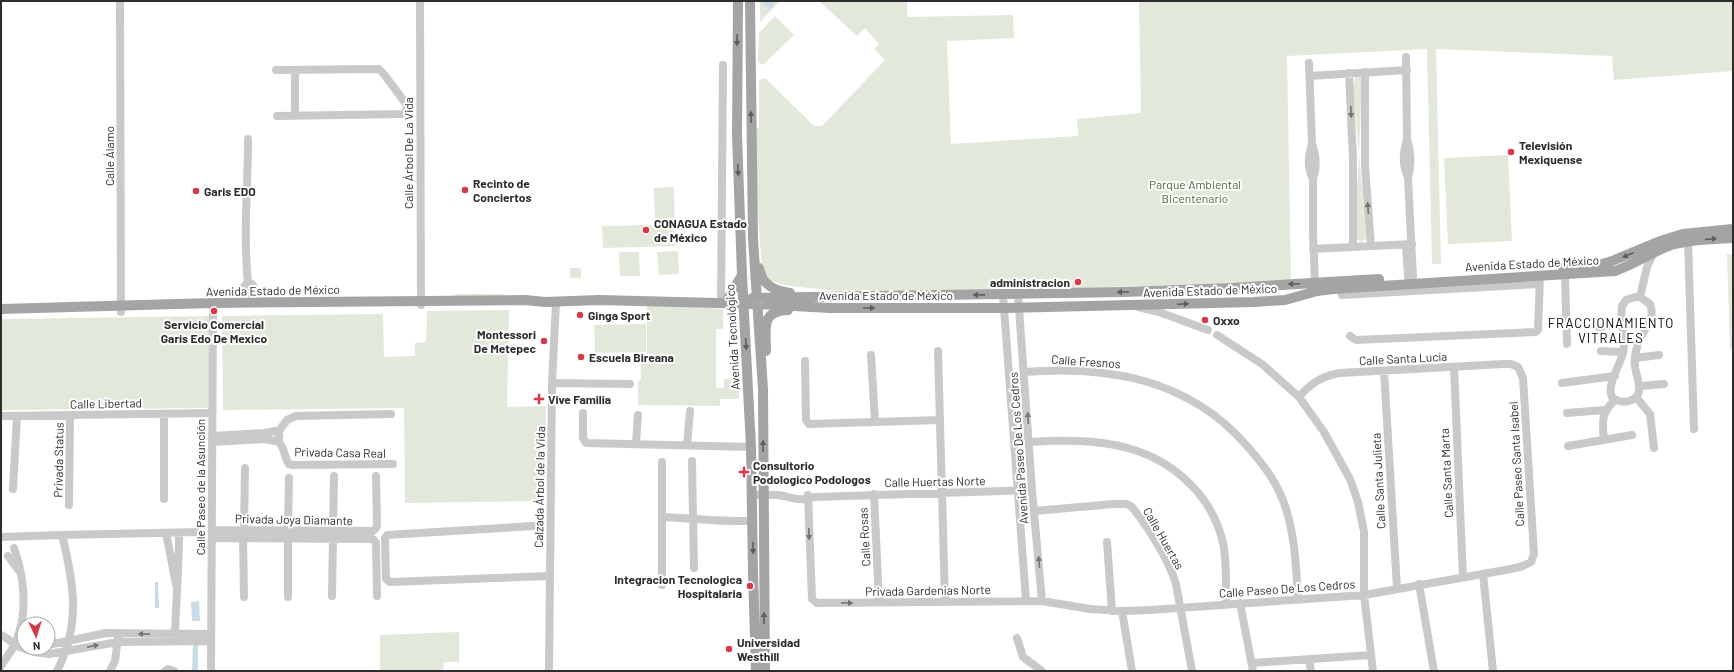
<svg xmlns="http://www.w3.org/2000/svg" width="1734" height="672" font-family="Barlow,sans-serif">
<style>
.green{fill:#e2e9da}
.water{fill:#c7dce8}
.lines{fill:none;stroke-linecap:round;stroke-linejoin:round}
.minor{stroke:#c9c9c9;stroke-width:8}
.major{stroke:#a4a4a4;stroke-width:10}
.oneway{fill:#5c5c5c}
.oneway2{fill:#737373}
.poi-dot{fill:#d83948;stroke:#fff;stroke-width:1.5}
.labels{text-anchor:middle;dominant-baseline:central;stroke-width:4;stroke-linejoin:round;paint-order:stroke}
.poi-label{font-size:12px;font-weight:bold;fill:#2c2c2c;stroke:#fff;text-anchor:start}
.street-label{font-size:12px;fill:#2c2c2c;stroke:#fff}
.park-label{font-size:12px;fill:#50643d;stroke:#fff}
.neighbourhood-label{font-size:13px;letter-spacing:1px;fill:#000;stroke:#fff}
</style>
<rect width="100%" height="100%" fill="#fff"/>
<!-- green -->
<path class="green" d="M760,1L779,2L760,22Z
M819,1H907V17L1013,15L1014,38L947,41L951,144L1078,136L1077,119L1141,113L1139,1H1733V71L1614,80L1612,56L1436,49L1441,264H1432L1427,49L1287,56L1291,281L994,291L849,292L790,286L771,281L762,270L757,201L756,128H759V80L765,78L814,126H822L885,60L874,49L879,44L865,28L857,36Z
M775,16L794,35L763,65L758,62L759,33Z
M1355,77H1359L1362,79L1359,153L1367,238L1361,242L1357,239L1355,198L1358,177L1359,156L1353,86Z
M1508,155L1512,241L1448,244L1444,158Z
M674,187L675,246L603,248L602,226L655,225L654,188Z
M678,251L679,274L659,275L657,252Z
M619,252H639L640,276H620Z
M1727,254H1733V349H1730Z
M570,268H581V278H570Z
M457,294H500L516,298L448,299Z
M647,304L723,309V329H716V388H724V379H739V399H720V406L638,405V381L641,380L640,355H647Z
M509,310L507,407L546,406L545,501L405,503L404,408L223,410L222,316L383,314L384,357L415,356V343L426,342L427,311Z
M210,316L208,408L1,410V319Z
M646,324V352L595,353L594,325Z
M459,632V662H444L443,671H380V635Z"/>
<!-- water -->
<path class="water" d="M763,1H775L773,6L769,8L765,6Z
M155,582H158L159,608H155Z
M199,601L200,621H192L191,602Z
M198,644V671L192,670L193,645Z"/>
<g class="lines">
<!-- minor -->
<path class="minor" d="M120,1L121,312
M420,1L421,305
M1406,57L1407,139C1403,153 1402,164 1408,178
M1309,63L1312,144C1308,156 1307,168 1313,179
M276,70L379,69C382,71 405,102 407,106L405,114L277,116
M295,70V116
M1365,72V166L1371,246
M1349,73L1353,159V247
M1310,76L1407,70
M1407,139C1411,152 1412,164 1408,178L1413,277
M1312,144C1316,155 1317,168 1313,179V233L1315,283
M1688,241L1694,429
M1406,245L1408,277
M1313,249L1412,244
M1565,275L1567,344
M248,283C243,235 248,187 248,139
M244 288a5 5 0 1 1 10 0a5 5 0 1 1-10 0Z
M1018,294L1032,490L1042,601
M1003,295L1026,600
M1342,295L1539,284
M1635,297H1640L1650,304C1657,321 1640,331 1637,347C1635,353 1634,359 1635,366C1636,378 1647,396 1629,401C1623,403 1617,401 1612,397C1606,386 1620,365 1623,353C1627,337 1619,322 1622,306L1626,300Z
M1640,297L1647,267L1654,252
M721,304L723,65
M1138,307L1159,312L1208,330
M1598,327L1622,324
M1217,335L1262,364L1299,397L1324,432L1350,479L1358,502L1364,532V595L1373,671
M1350,336L1356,340L1536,332L1538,330L1540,276
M938,351L945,601
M1601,351L1623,352
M871,355L875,422
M1635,358L1659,355
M805,361L806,420L809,424L940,420
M1454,367L1463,577
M1384,371L1397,588
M1024,372C1108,365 1189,379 1247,446C1261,462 1274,478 1282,498C1295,529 1296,566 1298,600
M552,383L630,384
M1562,383L1615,376
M1640,386L1664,384
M1636,397L1650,414L1654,448
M583,413V438L586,443L751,447
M1567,413L1605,410
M164,414V499
M1,416L212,413
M278,432L287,420L296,416L391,414
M212,436L265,433L275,431C279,432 280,435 279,439L274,441L266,439L212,442
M277,440C286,448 283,456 289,464L293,465L393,464
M1604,440C1602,422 1601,413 1615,400
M1029,442C1087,438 1148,440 1191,485C1207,501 1218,521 1223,543C1227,562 1226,584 1226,604
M636,443L638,415
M687,445L690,411
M1568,446L1632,435
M692,461L694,568
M13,489L17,416
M874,494L879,602
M752,495C762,495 774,494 784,496C795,499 804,501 815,497L1032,490
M808,495L812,599L817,603L1042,601L1090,609L1122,611L1150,610L1364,595L1511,569L1523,566L1531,562L1534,554L1523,378L1518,367L1511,364H1503L1340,373C1322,376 1311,383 1299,397
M69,505L70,415
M1034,511L1114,504H1127L1132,507C1148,527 1169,560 1176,584L1192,671
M662,517C692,518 722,522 753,521
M533,526L387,535L385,538L386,579L390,582L550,576
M212,530L373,531L377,527L376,476
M244,530L245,468
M288,530L289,478
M333,531L334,476
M166,533L176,584
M62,535L200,532
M1,537L62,535C74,584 81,625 57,671
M212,538L373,539L376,543L377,596
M243,538L244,597
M1107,542L1112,611
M8,556L19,571
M1483,574L1493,671
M1419,584L1434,671
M662,585V462
M332,596L333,538
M288,597V538
M1240,603L1253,671
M1122,611L1132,671
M175,634C176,600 179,567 179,533
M1,635L8,639L14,645L34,652L49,654L118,642L211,641
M1017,638L1023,657L1042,671
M48,645L106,633L211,634
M1309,660L1311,671
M1252,663L1371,655
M1,666C6,657 14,649 17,639C28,611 24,576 14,548
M110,671L115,661L118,638
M165,671L168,669L174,671
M211,671L213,303
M549,671L552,383L556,302"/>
<!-- major -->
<path class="major" d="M738,1L737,135L742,275L751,447L753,573L756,671
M750,1L753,239L763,389L765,671
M759,268C762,285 774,291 790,293
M1563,268L1599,265L1612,261L1660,241L1683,234L1733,229
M752,298L1124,292L1231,288L1379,279
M728,299L742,275
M1,309L213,303L525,300L545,302L599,300L757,304L830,308H1003L1254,302L1285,300L1317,291L1334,289L1615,271C1635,264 1652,252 1671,245C1691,239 1713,239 1733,238
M766,351C766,329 760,311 788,310"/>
</g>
<!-- one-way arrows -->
<defs><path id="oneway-solid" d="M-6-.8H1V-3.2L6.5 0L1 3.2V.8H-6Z"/></defs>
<g class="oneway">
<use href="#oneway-solid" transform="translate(737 40) rotate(91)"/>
<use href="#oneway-solid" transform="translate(751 117) rotate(-90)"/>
<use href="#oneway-solid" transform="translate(738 170) rotate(88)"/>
<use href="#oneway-solid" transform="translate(1711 239) rotate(-4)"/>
<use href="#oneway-solid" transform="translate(1628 255) rotate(158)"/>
<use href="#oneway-solid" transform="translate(1294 284) rotate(177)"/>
<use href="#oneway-solid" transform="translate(1123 292) rotate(178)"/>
<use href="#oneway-solid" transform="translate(979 295) rotate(179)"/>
<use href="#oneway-solid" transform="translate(1183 304) rotate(-2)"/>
<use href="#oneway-solid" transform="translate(869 308)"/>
<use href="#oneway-solid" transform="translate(746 344) rotate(87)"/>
<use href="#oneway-solid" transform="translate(763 446) rotate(-90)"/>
<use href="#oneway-solid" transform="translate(753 548) rotate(90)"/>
<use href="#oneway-solid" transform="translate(764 618) rotate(-90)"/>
</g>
<g class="oneway2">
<use href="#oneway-solid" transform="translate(1351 112) rotate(88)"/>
<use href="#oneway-solid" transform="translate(1368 208) rotate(-94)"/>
<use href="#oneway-solid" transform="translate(1028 418) rotate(-93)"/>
<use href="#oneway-solid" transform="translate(809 534) rotate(88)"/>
<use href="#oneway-solid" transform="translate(1039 562) rotate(-95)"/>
<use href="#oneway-solid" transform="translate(847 603)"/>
<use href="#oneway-solid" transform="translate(144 634) rotate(-179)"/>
<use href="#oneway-solid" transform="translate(93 646) rotate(-11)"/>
</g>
<!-- markers -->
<g class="poi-dot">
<circle cx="1511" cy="152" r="4"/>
<circle cx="465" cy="190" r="4"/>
<circle cx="196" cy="191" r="4"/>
<circle cx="646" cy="230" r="4"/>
<circle cx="1078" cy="282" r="4"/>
<circle cx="214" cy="311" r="4"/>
<circle cx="580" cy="315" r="4"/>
<circle cx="1205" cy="320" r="4"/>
<circle cx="544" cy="341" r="4"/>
<circle cx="581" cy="357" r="4"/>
<path d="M537 393h4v4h4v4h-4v4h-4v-4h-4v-4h4z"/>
<path d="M742 466h4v4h4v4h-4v4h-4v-4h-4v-4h4z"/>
<circle cx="750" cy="586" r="4"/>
<circle cx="729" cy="649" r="4"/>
</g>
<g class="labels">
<!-- poi labels -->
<g class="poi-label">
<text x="1519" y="145">Televisión<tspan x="1519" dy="14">Mexiquense</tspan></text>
<text x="473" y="183">Recinto de<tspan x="473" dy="14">Conciertos</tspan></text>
<text x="204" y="191">Garis EDO</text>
<text x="654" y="223">CONAGUA Estado<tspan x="654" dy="14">de México</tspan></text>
<text x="1070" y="282" text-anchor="end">administracion</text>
<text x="588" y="315">Ginga Sport</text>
<text x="1213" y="320">Oxxo</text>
<text x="214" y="324" text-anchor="middle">Servicio Comercial<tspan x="214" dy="14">Garis Edo De Mexico</tspan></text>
<text x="536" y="334" text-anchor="end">Montessori<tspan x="536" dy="14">De Metepec</tspan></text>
<text x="589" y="357">Escuela Bireana</text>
<text x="548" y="399">Vive Familia</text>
<text x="753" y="465">Consultorio<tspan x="753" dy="14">Podologico Podologos</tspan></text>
<text x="742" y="579" text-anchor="end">Integracion Tecnologica<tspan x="742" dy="14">Hospitalaria</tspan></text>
<text x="737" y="642">Universidad<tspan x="737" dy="14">Westhill</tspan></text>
</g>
<!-- street labels -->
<g class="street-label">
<text transform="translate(408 153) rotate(-90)">Calle Árbol De La Vida</text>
<text transform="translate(109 156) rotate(-90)">Calle Álamo</text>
<text transform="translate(1532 263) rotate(-3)">Avenida Estado de México</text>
<text transform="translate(273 290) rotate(-1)">Avenida Estado de México</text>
<text transform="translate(1210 290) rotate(-2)">Avenida Estado de México</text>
<text x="886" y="295">Avenida Estado de México</text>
<text transform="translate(732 337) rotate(-93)">Avenida Tecnológico</text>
<text transform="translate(1403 358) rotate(-3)">Calle Santa Lucía</text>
<text transform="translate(1086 361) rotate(4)">Calle Fresnos</text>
<text transform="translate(106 403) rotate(-1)">Calle Libertad</text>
<text transform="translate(1018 448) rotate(-94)">Avenida Paseo De Los Cedros</text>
<text transform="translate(340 452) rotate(1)">Privada Casa Real</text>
<text transform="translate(58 460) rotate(-89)">Privada Status</text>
<text transform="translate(1516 464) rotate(-93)">Calle Paseo Santa Isabel</text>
<text transform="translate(1446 473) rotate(-93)">Calle Santa Marta</text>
<text transform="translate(935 481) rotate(-1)">Calle Huertas Norte</text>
<text transform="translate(1378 481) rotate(-93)">Calle Santa Julieta</text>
<text transform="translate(200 487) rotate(-90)">Calle Paseo de la Asunción</text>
<text transform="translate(539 487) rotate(-89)">Calzada Árbol de la Vida</text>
<text transform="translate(294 519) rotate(1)">Privada Joya Diamante</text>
<text transform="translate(864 537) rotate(-93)">Calle Rosas</text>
<text transform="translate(1164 538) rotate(60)">Calle Huertas</text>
<text transform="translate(1287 588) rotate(-4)">Calle Paseo De Los Cedros</text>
<text transform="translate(928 590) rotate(-1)">Privada Gardenias Norte</text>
</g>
<!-- park labels -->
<g class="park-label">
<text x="1195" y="184">Parque Ambiental<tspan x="1195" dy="14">Bicentenario</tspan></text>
</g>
<!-- neighbourhood labels -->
<g class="neighbourhood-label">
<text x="1611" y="323">FRACCIONAMIENTO<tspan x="1611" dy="15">VITRALES</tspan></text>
</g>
</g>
<!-- border -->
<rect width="1734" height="672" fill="none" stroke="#2c2c2c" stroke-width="4"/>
<!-- north arrow -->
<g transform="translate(36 636) rotate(176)"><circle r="19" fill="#ffffff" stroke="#ababab"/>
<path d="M0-3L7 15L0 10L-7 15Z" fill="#d83948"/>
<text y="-6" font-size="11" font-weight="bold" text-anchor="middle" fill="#2c2c2c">N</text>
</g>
</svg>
